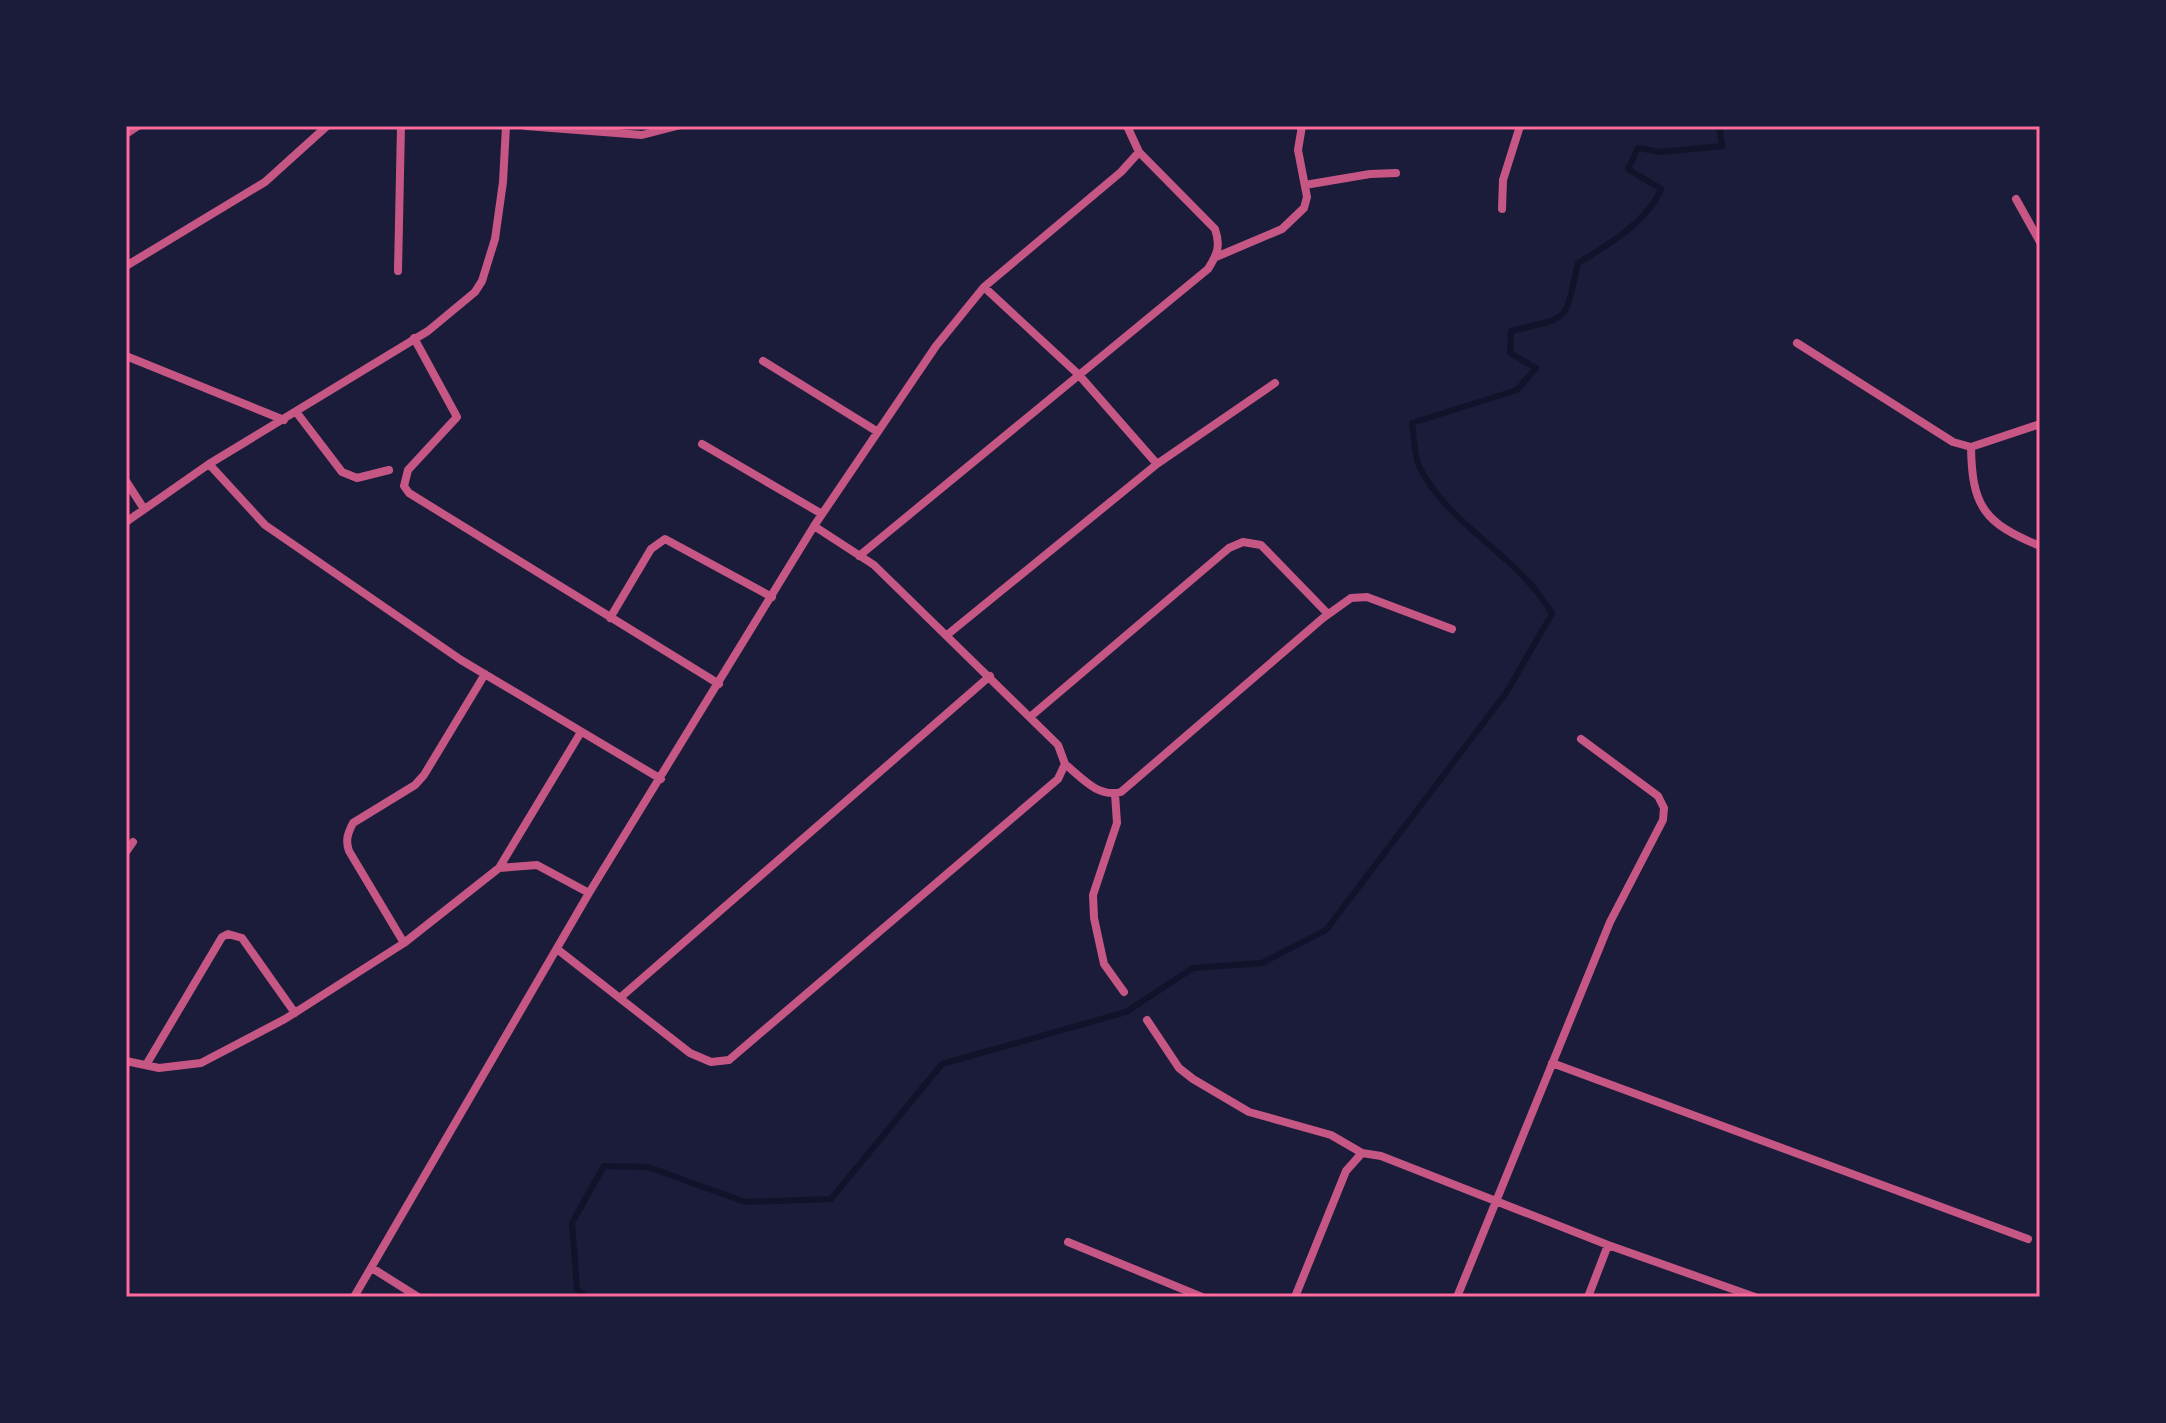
<svg xmlns="http://www.w3.org/2000/svg" width="2166" height="1423" font-family="Literata,serif">
<style>
.lines{fill:none;stroke-linecap:round;stroke-linejoin:round}
.stream{stroke:#12122b;stroke-width:6}
.minor{stroke:#c65784;stroke-width:8}
.neatline{fill:none;stroke:#ff6b9d;stroke-width:3}
</style>
<rect width="100%" height="100%" fill="#1b1b3a"/>
<g class="lines">
<!-- stream -->
<path class="stream" d="M586,1297L577,1289L572,1223L604,1166L648,1167L745,1202L831,1199L942,1064L1126,1012L1193,968L1262,963L1326,930L1506,693L1552,614C1521,557 1448,526 1419,466C1414,455 1414,436 1412,423L1517,390L1536,368L1510,353L1511,331C1571,316 1564,325 1578,263C1607,246 1648,221 1661,189L1628,169L1638,148L1661,152L1722,146L1719,126"/>
<!-- minor -->
<path class="minor" d="M526,126L642,135L677,126
M126,134L138,126
M1305,185L1370,174L1396,173
M2016,199L2040,242
M1502,209L1503,180L1520,126
M1216,257L1282,229L1304,208L1307,197L1298,150L1302,126
M126,266L265,182L327,126
M398,271L401,126
M984,287L1079,375L1157,464
M414,338L457,417L408,470L404,486L409,493L719,684
M1797,343L1953,442L1971,447L2040,424
M126,356L284,420
M763,361L878,432
M297,413L342,472L357,478L389,470
M702,444L822,514
M1971,447C1972,505 1983,523 2040,546
M209,464L265,525L461,660L661,779
M126,481L144,509
M126,522L209,464L428,331L475,292L482,281L495,239L503,182L506,126
M859,556L1208,269C1217,255 1221,246 1215,229L1139,152L1127,126
M610,618L651,549L665,539L772,597
M947,635L1157,464L1275,383
M1030,717L1229,548L1243,542L1261,545L1328,614
M1065,764C1082,778 1098,798 1121,792L1323,618L1351,598L1367,597L1452,629
M1115,794L1117,823L1093,895L1094,918L1104,964L1124,992
M126,852L133,842
M499,868L581,732
M404,943L349,851C345,840 348,833 353,823L415,785L424,775L485,674
M557,949L690,1053L711,1062L729,1060L1058,779L1065,764L1058,745L874,565L814,526
M621,997L990,676
M1147,1020L1179,1068L1193,1079L1249,1112L1331,1135L1362,1153
M126,1061L159,1068L201,1063L285,1019L404,943L499,868L537,865L589,893
M1552,1063L2028,1239
M146,1065L222,937L228,934L242,938L295,1013
M1068,1242L1202,1297
M372,1268L418,1297
M354,1297L589,893L814,526L936,346L984,287L1121,172L1139,152
M1295,1297L1346,1171L1362,1153L1381,1156L1608,1245L1755,1297
M1457,1297L1610,922L1663,820L1664,808L1658,796L1581,739
M1588,1297L1608,1245"/>
</g>
<!-- border -->
<rect width="2166" height="1423" fill="none" stroke="#1b1b3a" stroke-width="256"/>
<rect x="128" y="128" width="1910" height="1167" class="neatline"/>
</svg>
